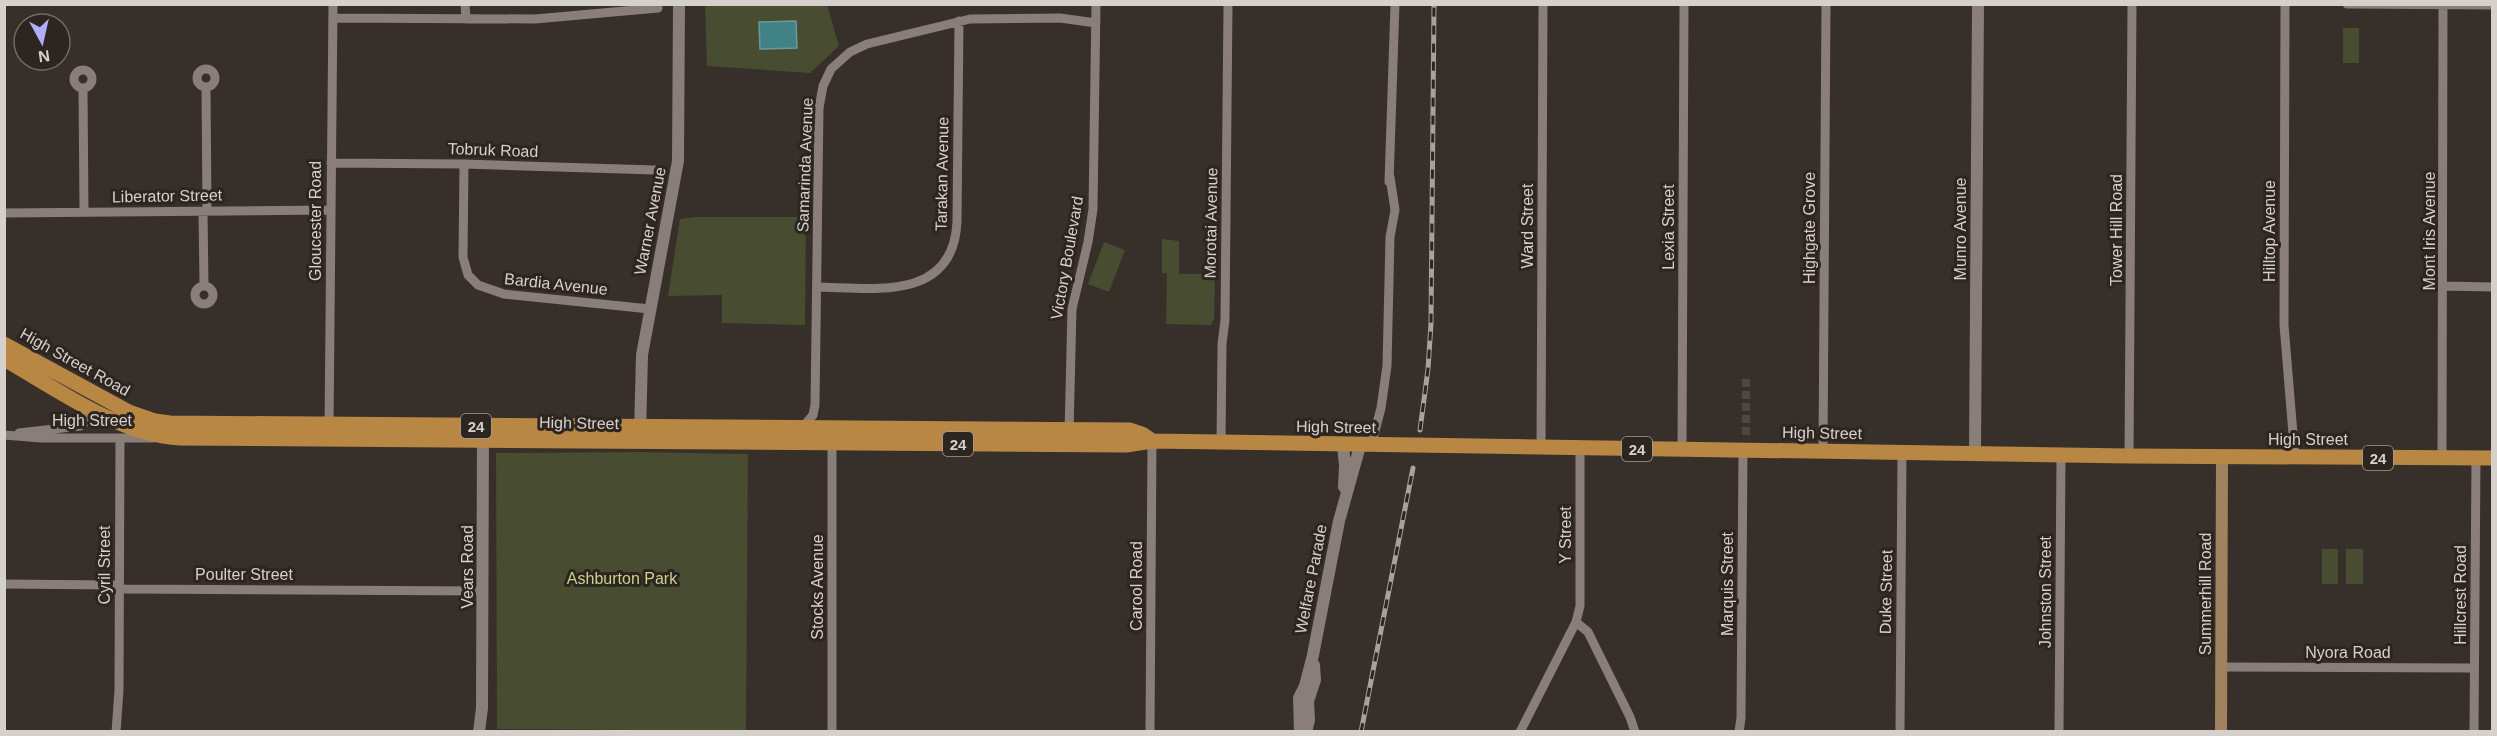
<svg xmlns="http://www.w3.org/2000/svg" width="2497" height="736" font-family="Arial,sans-serif">
<style>
.green{fill:#484c30}
.water{fill:#408285;stroke:#6d999b;stroke-width:1.5}
.lines{fill:none;stroke-linecap:round;stroke-linejoin:round}
.pedestrian-tunnel{stroke:#4f4742;stroke-width:8;stroke-dasharray:8 4;stroke-linecap:butt}
.minor{stroke:#897e79;stroke-width:9}
.tertiary{stroke:#897e79;stroke-width:12}
.secondary{stroke:#a0825f;stroke-width:12}
.primary{stroke:#b88744;stroke-width:15}
.rail-casing{stroke:#a8a19e;stroke-width:5}
.rail{stroke:#2d2520;stroke-width:3;stroke-dasharray:9;stroke-linecap:butt}
.labels{text-anchor:middle;dominant-baseline:central;stroke-width:6;stroke-linejoin:round;paint-order:stroke}
.shield{fill:#2d2520;stroke:#a39d99;stroke-width:1.5}
.shield-label{font-size:15px;font-weight:bold;fill:#d6d0cd}
.street-label{font-size:16px;fill:#d6d0cd;stroke:#2d2520}
.park-label{font-size:16px;fill:#c9d287;stroke:#2d2520}
</style>
<rect width="100%" height="100%" fill="#372f2a"/>
<!-- green -->
<path class="green" d="M705,5H827L839,46L810,73L707,66Z
M2343,28H2359V63H2343Z
M696,217H806L805,325L722,323V295L668,296L680,219Z
M1162,239L1179,241V274H1215L1214,319L1211,325L1166,324L1167,273H1162Z
M1104,242L1125,250L1109,292L1088,284Z
M639,452L748,454L746,731L497,729L496,453Z
M2322,549H2338V584H2322Z
M2346,549H2363V584H2346Z"/>
<!-- water -->
<path class="water" d="M796,21L797,48L760,49L759,22Z"/>
<g class="lines">
<!-- pedestrian-tunnel -->
<path class="pedestrian-tunnel" d="M1746,435V378"/>
<!-- minor -->
<path class="minor" d="M465,4L466,19
M2285,4L2284,325L2295,458
M2347,4L2492,5
M333,18L535,19L658,8
M197 78a9 9 0 1 1 18 0a9 9 0 1 1-18 0Z
M74 79a9 9 0 1 1 18 0a9 9 0 1 1-18 0Z
M206,87L207,211
M83,89L84,212
M331,163L464,164L655,170
M464,164L463,257L468,275L478,285L504,294L650,309
M1389,182L1395,4
M203,211L204,285
M4,213L330,210
M195 295a9 9 0 1 1 18 0a9 9 0 1 1-18 0Z
M2444,286L2492,287
M817,287C874,288 953,302 957,222L959,21
M329,428L333,4
M802,428L813,415L815,405L819,108L823,86L831,69L850,52L867,44L970,19L1060,18L1096,23
M19,433L80,426L87,421L88,406
M1069,433L1072,309L1088,242L1093,209L1096,4
M4,435L41,438H153
M1221,443L1222,344L1225,320L1228,4
M1371,446L1381,408L1387,366L1390,237L1395,210L1390,177
M1541,448L1543,4
M1580,448V606L1576,622L1588,632L1630,717L1635,732
M1682,450L1684,4
M1823,451L1826,4
M2129,456L2132,4
M2442,458L2443,4
M4,584L114,585L124,589L483,591
M2221,667L2474,668
M116,732L119,690L120,439
M832,732V443
M1150,732L1152,441
M1520,732L1576,622
M1739,732L1741,718L1743,450
M1900,732L1902,453
M2059,732L2061,455
M2474,732L2476,458"/>
<!-- tertiary -->
<path class="tertiary" d="M640,434L642,355L678,161L679,4
M1343,446L1345,465L1344,487
M1975,454L1978,4
M479,732L482,708L483,433
M1300,732L1299,698L1305,686L1313,655L1339,521L1360,446
M1306,732L1309,720L1308,701L1315,680L1314,665"/>
<!-- secondary -->
<path class="secondary" d="M2221,732L2222,457"/>
<!-- primary -->
<path class="primary" d="M4,344L129,412L155,421L170,423L1130,430L1142,434L1152,441
M4,359C57,389 119,435 180,438L1126,445L1152,441L2129,456L2492,458"/>
<!-- rail casing -->
<g class="rail-casing">
<path id="rail" d="M1420,430L1428,369L1431,324L1434,4
M1361,732L1413,468"/>
</g>
<!-- rail -->
<use href="#rail" class="rail"/>
</g>
<g class="labels">
<!-- shield labels -->
<g class="shield">
<rect x="461" y="414" width="30" height="24" rx="4.5"/>
<rect x="943" y="432" width="30" height="24" rx="4.5"/>
<rect x="1622" y="437" width="30" height="24" rx="4.5"/>
<rect x="2363" y="446" width="30" height="24" rx="4.5"/>
</g>
<g class="shield-label">
<text x="476" y="426">24</text>
<text x="958" y="444">24</text>
<text x="1637" y="449">24</text>
<text x="2378" y="458">24</text>
</g>
<!-- street labels -->
<g class="street-label">
<text transform="translate(493 150) rotate(2)">Tobruk Road</text>
<text transform="translate(805 165) rotate(-88)">Samarinda Avenue</text>
<text transform="translate(942 174) rotate(-89)">Tarakan Avenue</text>
<text transform="translate(167 196) rotate(-1)">Liberator Street</text>
<text transform="translate(315 221) rotate(-90)">Gloucester Road</text>
<text transform="translate(650 221) rotate(-79)">Warner Avenue</text>
<text transform="translate(1211 223) rotate(-89)">Morotai Avenue</text>
<text transform="translate(1527 226) rotate(-90)">Ward Street</text>
<text transform="translate(1668 227) rotate(-90)">Lexia Street</text>
<text transform="translate(1809 228) rotate(-90)">Highgate Grove</text>
<text transform="translate(1960 229) rotate(-90)">Munro Avenue</text>
<text transform="translate(2116 230) rotate(-90)">Tower Hill Road</text>
<text transform="translate(2269 231) rotate(-90)">Hilltop Avenue</text>
<text transform="translate(2429 231) rotate(-90)">Mont Iris Avenue</text>
<text transform="translate(1067 258) rotate(-80)">Victory Boulevard</text>
<text transform="translate(556 284) rotate(6)">Bardia Avenue</text>
<text transform="translate(75 362) rotate(29)">High Street Road</text>
<text x="92" y="420">High Street</text>
<text transform="translate(579 423) rotate(1)">High Street</text>
<text transform="translate(1336 427) rotate(1)">High Street</text>
<text transform="translate(1822 433) rotate(1)">High Street</text>
<text x="2308" y="439">High Street</text>
<text transform="translate(1565 535) rotate(-90)">Y Street</text>
<text transform="translate(104 565) rotate(-90)">Cyril Street</text>
<text transform="translate(467 567) rotate(-90)">Vears Road</text>
<text x="244" y="574">Poulter Street</text>
<text transform="translate(1311 579) rotate(-79)">Welfare Parade</text>
<text transform="translate(1727 584) rotate(-90)">Marquis Street</text>
<text transform="translate(1136 586) rotate(-90)">Carool Road</text>
<text transform="translate(817 587) rotate(-90)">Stocks Avenue</text>
<text transform="translate(1886 592) rotate(-89)">Duke Street</text>
<text transform="translate(2045 592) rotate(-90)">Johnston Street</text>
<text transform="translate(2205 594) rotate(-90)">Summerhill Road</text>
<text transform="translate(2460 595) rotate(-90)">Hillcrest Road</text>
<text x="2348" y="652">Nyora Road</text>
</g>
<!-- park labels -->
<g class="park-label">
<text x="622" y="578">Ashburton Park</text>
</g>
</g>
<!-- border -->
<rect width="2497" height="736" fill="none" stroke="#d6d0cd" stroke-width="12"/>
<!-- north arrow -->
<g transform="translate(42 42) rotate(172)"><circle r="28" fill="#2d2520" stroke="#716965" stroke-width="1.5"/>
<path d="M0-4.5L10 22L0 15L-10 22Z" fill="#b0aefa"/>
<text y="-9" font-size="16" font-weight="bold" text-anchor="middle" fill="#d6d0cd">N</text>
</g>
</svg>
